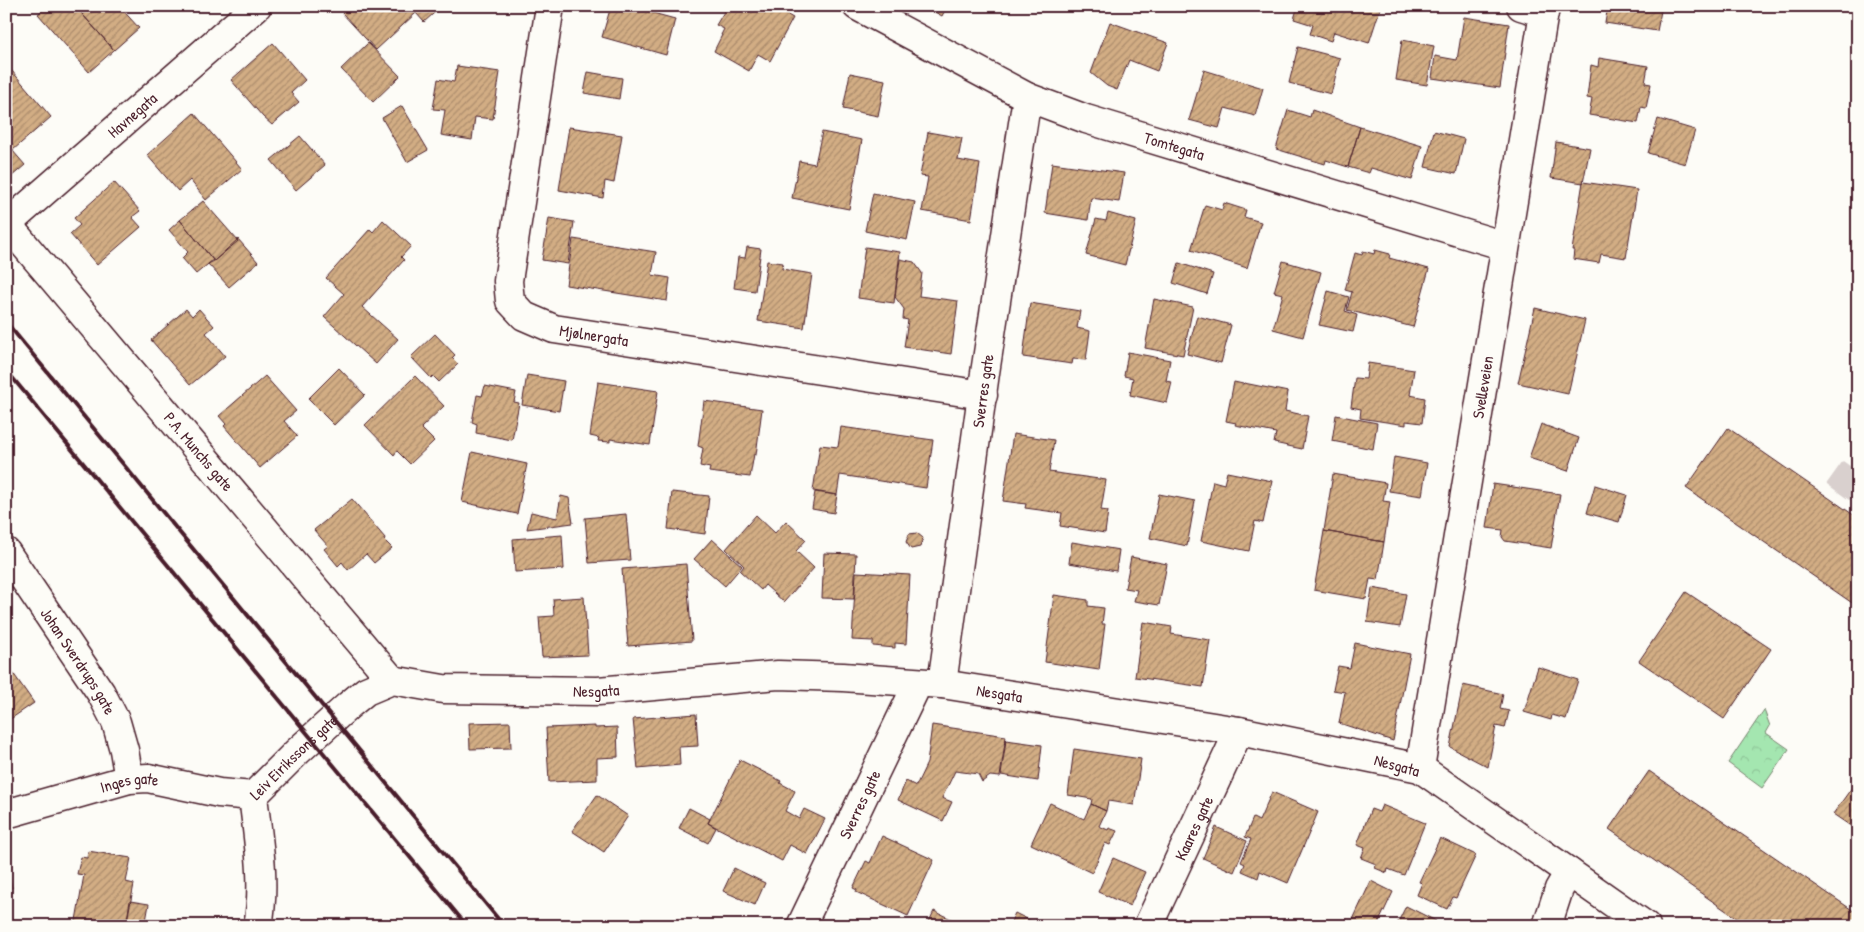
<svg xmlns="http://www.w3.org/2000/svg" width="1864" height="932" font-family="'Patrick Hand',sans-serif">
<style>
.park{fill:url(#park-crowns);stroke:#77826e}
.building{fill:url(#building-hatch);stroke:#4a1f2b}
.lines{fill:none;stroke-linecap:round;stroke-linejoin:round}
.minor-tunnel{stroke:#d9d0ce;stroke-width:28;stroke-dasharray:28 14;stroke-linecap:butt}
.minor-casing{stroke:#4a1f2b;stroke-width:31}
.minor{stroke:#fdfcf7;stroke-width:28}
.rail{stroke:#4a1f2b;stroke-width:4}
.labels{text-anchor:middle;dominant-baseline:central;stroke-width:4;stroke-linejoin:round;paint-order:stroke}
.street-label{font-size:16px;fill:#4a1f2b;stroke:#fdfcf7}
</style>
<defs>
<pattern id="park-crowns" width="20" height="18" patternUnits="userSpaceOnUse" patternTransform="scale(1.25)"><rect width="20" height="18" fill="#a4e6b0"/><path d="M2 6a3 3 0 1 1 6 0M12 15a3 3 0 1 1 6 0" fill="none" stroke="#8fc598"/></pattern>
<pattern id="building-hatch" width="6" height="6" patternUnits="userSpaceOnUse" patternTransform="scale(1.25)"><rect width="6" height="6" fill="#d2ad84"/><path d="M-1 1l2-2M0 6l6-6M5 7l2-2" fill="none" stroke="#ac8c6c"/></pattern>
</defs>
<rect width="100%" height="100%" fill="#fdfcf7"/>
<filter id="ink" filterUnits="userSpaceOnUse"><feTurbulence type="fractalNoise" baseFrequency=".02" numOctaves="2"/><feDisplacementMap in="SourceGraphic" scale="10" xChannelSelector="R" yChannelSelector="G"/><feConvolveMatrix kernelMatrix="1 2 1 2 8 2 1 2 1" color-interpolation-filters="sRGB"/></filter>
<g filter="url(#ink)">
<!-- park -->
<path class="park" d="M1764,710L1770,726L1766,733L1789,749L1762,788L1728,763Z"/>
<!-- building -->
<path class="building" d="M47,6H75L114,50L89,72L38,14Z
M75,6H119L139,28L114,50Z
M350,6L364,7L442,6L424,22L416,13L376,50L342,13Z
M611,6H627L675,19L666,55L602,37Z
M736,6H772L793,18L770,61L758,54L749,71L714,51L722,35H721L724,29L716,25L727,7L734,11Z
M924,6H947L942,16Z
M1298,6H1381L1369,43L1334,32L1331,41L1310,34L1313,25L1294,19Z
M1608,6H1662L1657,31L1605,23Z
M1464,17L1509,24L1500,88L1432,78L1435,56L1457,60Z
M1110,22L1168,43L1157,71L1129,60L1117,90L1107,86L1091,73Z
M1402,40L1434,46L1427,85L1396,80Z
M273,43L305,80L291,93L299,102L272,125L263,117L231,80Z
M368,43L400,76L373,102L341,69Z
M1298,47L1340,58L1331,94L1289,83Z
M1599,58L1648,66L1645,83L1651,84L1646,108L1641,107L1638,123L1589,115L1592,99L1587,98L1591,65L1598,67Z
M6,64L51,117L13,150L6,142Z
M457,66L500,72L493,119L475,117L472,140L441,135L445,110L433,109L438,79L454,82Z
M1204,70L1263,88L1255,116L1225,108L1219,128L1189,120Z
M588,72L622,78L619,99L584,93Z
M850,73L885,80L878,116L843,109Z
M402,106L428,150L407,162L382,118Z
M1288,110L1310,117L1312,110L1360,127L1348,167L1326,160L1325,164L1276,149Z
M194,113L242,169L206,200L190,180L178,191L147,155Z
M1658,119L1695,130L1685,164L1648,153Z
M569,127L622,135L614,183L605,181L603,198L559,190Z
M1360,127L1422,146L1412,180L1371,168L1369,173L1348,167Z
M1434,131L1464,139L1456,174L1425,167Z
M822,132L862,140L849,209L792,198L799,161L815,164Z
M928,132L962,138L958,160L980,164L971,220L922,211L928,177L920,176Z
M300,136L325,165L296,190L271,160Z
M1556,142L1590,148L1583,183L1551,178Z
M6,143L25,165L11,177L6,172Z
M1052,163L1124,173L1119,202L1091,198L1088,220L1045,213Z
M114,182L140,211L132,217L141,227L97,265L70,234L80,225L74,218Z
M1583,182L1637,190L1626,258L1601,254L1599,263L1573,259L1574,250H1572Z
M873,193L915,202L907,240L865,231Z
M203,201L238,241L214,261L180,220Z
M1224,203L1246,210L1244,217L1261,222L1247,268L1191,250L1205,205L1222,210Z
M1108,213L1136,221L1125,265L1086,255L1096,219L1106,221Z
M549,218L574,222L568,264L542,260Z
M180,220L213,260L196,274L182,258L188,252L169,230Z
M383,220L411,246L401,257L404,260L362,307L398,339L376,364L324,317L344,294L326,278L370,229L373,232Z
M238,239L258,262L229,287L208,264L214,261Z
M573,239L656,252L652,275L670,278L667,301L566,285Z
M747,247L761,249L755,291L734,288L738,257L745,258Z
M865,247L900,252L894,303L858,298Z
M1375,250L1390,254L1389,258L1429,269L1413,327L1347,310L1352,292L1345,290L1355,253L1362,255L1363,251L1374,254Z
M900,259L914,262L922,273L919,296L958,301L951,354L904,347L908,320L903,319L904,309L895,297Z
M767,261L783,263L782,269L812,274L804,328L758,321Z
M1283,261L1321,272L1303,337L1273,329L1283,294L1274,292Z
M1179,263L1213,274L1207,294L1173,283Z
M1328,291L1349,297L1345,311L1357,315L1353,332L1319,325Z
M1154,299L1193,307L1183,355L1145,348Z
M1030,303L1080,311L1077,328L1090,331L1086,360L1073,359L1072,364L1023,357Z
M1535,308L1585,320L1568,394L1518,383Z
M186,309L192,316L199,309L214,326L206,333L225,356L190,385L151,340Z
M1197,316L1231,325L1221,363L1187,354Z
M435,334L455,355L452,358L458,364L439,382L433,376L431,378L411,357Z
M1128,352L1170,360L1166,381L1172,382L1167,403L1130,395L1133,378L1124,376Z
M1368,363L1414,370L1410,395L1425,398L1422,423L1406,421V425L1360,418L1361,409L1351,407L1355,378L1366,379Z
M339,368L365,395L334,425L308,399Z
M527,375L564,381L559,411L522,405Z
M265,376L296,411L284,421L297,436L260,468L224,426L226,424L219,416Z
M415,376L444,406L421,428L434,441L410,464L397,451L394,455L365,425Z
M598,382L658,391L650,445L610,439V442L598,441L599,438L590,436Z
M1234,382L1243,384L1244,383L1288,392L1285,411L1308,416L1302,449L1274,443L1276,433L1235,425L1236,423L1226,421Z
M485,386L516,392L514,402L519,403L512,440L476,433L477,424L472,422L477,395L482,396Z
M704,401L762,409L756,455L754,454L750,477L709,472L710,468L700,466L703,448L698,446Z
M1336,415L1377,423L1373,449L1332,441Z
M1541,424L1579,438L1568,471L1529,458Z
M841,427L933,440L926,488L840,475L837,495L813,491L820,445L838,447Z
M1728,428L1858,518V607L1686,488Z
M1013,434L1054,440L1049,472L1106,480L1101,510L1108,511L1105,533L1060,526L1062,513L1025,508L1026,504L1003,501Z
M472,452L527,464L517,514L462,502Z
M1394,457L1427,463L1422,496L1389,491Z
M1227,472L1272,481L1263,523L1255,521L1249,551L1201,541L1213,481L1224,484Z
M1333,474L1386,483L1383,501L1390,502L1384,542L1324,531Z
M1493,484L1560,494L1551,548L1505,541L1502,537L1503,530L1487,528Z
M1595,485L1627,495L1619,522L1587,513Z
M672,492L709,496L705,534L668,529Z
M815,492L837,495L834,513L812,509Z
M1159,494L1195,501L1187,546L1150,538Z
M561,496L569,498L573,523L527,529L531,512L557,518Z
M352,499L385,538L384,540L392,548L374,563L366,554L348,570L342,562L338,566L324,549L328,546L314,530Z
M626,514L630,560L589,563L585,518Z
M756,515L775,533L786,521L806,540L796,551L814,568L784,602L765,585L761,590L740,571L744,566L726,549Z
M1324,531L1384,542L1378,580L1370,579L1366,599L1314,590Z
M917,533L923,538L920,547L911,549L906,542L909,534Z
M562,535L564,569L515,572L513,539Z
M712,539L742,566L725,586L694,559Z
M1072,542L1119,550L1116,571L1069,563Z
M824,553L856,554L854,599L822,598Z
M1131,557L1167,564L1159,605L1134,601L1137,590L1125,588Z
M686,564L692,641L628,646L622,569Z
M856,572L910,575L906,644L895,643V648L873,646V641L852,640Z
M1372,588L1406,594L1400,627L1367,622Z
M1686,592L1771,649L1724,719L1639,661Z
M1054,595L1088,600V606L1104,608L1102,624H1105L1099,670L1045,662Z
M584,597L588,655L542,657L539,617L554,616L553,599Z
M1143,622L1172,627L1171,634L1210,640L1203,687L1135,677Z
M1355,643L1410,654L1393,741L1339,723L1345,692L1333,690L1338,666L1350,668Z
M6,663L34,703L6,722Z
M1538,667L1578,680L1566,719L1552,715L1551,720L1524,712Z
M1463,685L1503,694L1500,709L1509,711L1505,728L1496,726L1488,767L1450,747Z
M696,714L698,746L679,747L680,765L638,769L633,719Z
M510,722L511,748L470,749L469,723Z
M932,725L1006,736L1000,777L990,776L982,782L978,774L955,771L942,798L952,802L943,821L898,800L906,781L916,786L927,763Z
M595,726V728L617,727L618,757L597,758V780L549,782L546,728Z
M1006,740L1042,745L1038,781L1001,775Z
M1074,749L1141,759L1134,805L1108,801L1106,811L1091,804L1092,799L1068,795Z
M740,760L781,781L780,783L795,791L785,811L799,819L804,809L825,819L807,854L790,845L782,861L708,823Z
M1649,771L1858,914V926H1748L1609,829Z
M1858,779V831L1833,814Z
M1272,792L1318,812L1288,883L1260,871L1258,878L1242,871L1245,864L1241,862L1251,839L1245,837L1253,818L1259,821Z
M597,795L628,816L604,852L572,831Z
M1050,803L1084,819L1091,804L1106,811L1099,826L1108,830L1109,828L1117,831L1110,845L1105,843L1092,873L1031,844Z
M1382,805L1425,823L1404,875L1388,869L1387,873L1375,868L1376,864L1361,858L1365,848L1357,845L1371,809L1379,812Z
M689,808L710,819L708,823L716,828L708,843L679,828Z
M1216,827L1247,841L1234,872L1203,858Z
M882,836L934,860L908,916L856,892L857,890L853,888L866,861L870,863Z
M1440,838L1476,855L1456,898L1453,897L1447,909L1417,895L1422,883L1419,882Z
M88,851L131,858L126,882L134,884L126,926H75L84,875L77,874L81,857L87,858Z
M1113,858L1145,872L1130,906L1098,892Z
M6,868H8L12,888L6,889Z
M734,868L765,883L755,905L723,891Z
M1371,881L1393,892L1377,926H1350Z
M130,901L149,904L146,921L167,926H126Z
M1406,906L1436,921L1434,926H1396Z
M934,911L966,926H927Z
M1015,913L1041,926H1009Z"/>
<g class="lines">
<!-- minor-tunnel -->
<path class="minor-tunnel" d="M1838,492L1858,464"/>
<!-- minor casing -->
<g class="minor-casing">
<g id="minor">
<path id="s1" d="M550,6L508,281L510,301L524,316L554,329L983,395"/>
<path id="s2" d="M857,6L1027,97L1086,119L1505,246"/>
<path d="M1521,6L1544,13"/>
<path id="s3" d="M6,223L392,680"/>
<path id="s4" d="M7,224L257,6"/>
<path id="s5" d="M6,552L101,693L116,722L124,750L129,779"/>
<path id="s6" d="M392,680L443,689L598,691L778,675L843,677L942,684L1239,731L1420,768L1646,926"/>
<path id="s7" d="M942,684L985,373L1027,97"/>
<path id="s8" d="M1420,768L1545,6"/>
<path id="s9" d="M253,796L298,751L349,705L366,691L392,680"/>
<path d="M253,796C258,839 266,883 258,926"/>
<path id="s10" d="M6,814L129,779L148,778L219,793L253,796"/>
<path id="s11" d="M801,926L918,683"/>
<path id="s12" d="M1148,926L1239,731"/>
<path d="M1547,926L1559,889L1569,872"/>
</g>
</g>
<!-- minor -->
<use href="#minor" class="minor"/>
<!-- rail -->
<path class="rail" d="M6,322L504,926
M6,370L467,926"/>
</g>
</g>
<g class="labels">
<!-- street labels -->
<g class="street-label">
<text stroke="none"><textPath href="#s4" startOffset="166">Havnegata</textPath></text>
<text stroke="none"><textPath href="#s2" startOffset="348">Tomtegata</textPath></text>
<text stroke="none"><textPath href="#s1" startOffset="392">Mjølnergata</textPath></text>
<text stroke="none"><textPath href="#s8" startOffset="386">Svelleveien</textPath></text>
<text stroke="none"><textPath href="#s7" startOffset="296">Sverres gate</textPath></text>
<text stroke="none"><textPath href="#s3" startOffset="299">P.A. Munchs gate</textPath></text>
<text stroke="none"><textPath href="#s5" startOffset="131">Johan Sverdrups gate</textPath></text>
<text stroke="none"><textPath href="#s6" startOffset="205">Nesgata</textPath></text>
<text stroke="none"><textPath href="#s6" startOffset="610">Nesgata</textPath></text>
<text stroke="none"><textPath href="#s9" startOffset="56">Leiv Eirikssons gate</textPath></text>
<text transform="translate(1397 765) rotate(15)">Nesgata</text>
<text stroke="none"><textPath href="#s10" startOffset="128">Inges gate</textPath></text>
<text stroke="none"><textPath href="#s11" startOffset="135">Sverres gate</textPath></text>
<text stroke="none"><textPath href="#s12" startOffset="108">Kaares gate</textPath></text>
</g>
</g>
<!-- margin -->
<rect width="1864" height="932" fill="none" stroke="#fdfcf7" stroke-width="25"/>
<rect x="12" y="12" width="1839" height="907" fill="none" stroke="#4a1f2b" stroke-width="2" filter="url(#ink)"/>
</svg>
